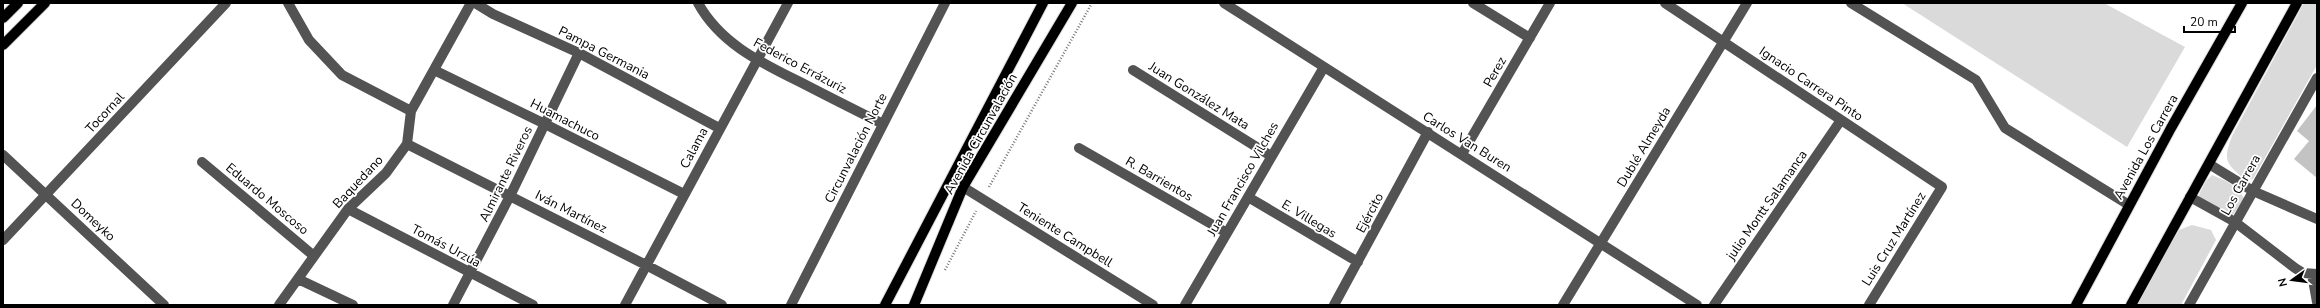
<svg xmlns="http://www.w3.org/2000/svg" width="2320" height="308" font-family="'Nunito Sans',sans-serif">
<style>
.green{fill:#dadada}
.building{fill:#c3c3c3}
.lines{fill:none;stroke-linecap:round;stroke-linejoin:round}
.major-casing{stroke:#dbdbdb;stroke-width:12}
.path{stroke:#757575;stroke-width:2.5;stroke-dasharray:1 2;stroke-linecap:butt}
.minor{stroke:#535353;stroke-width:10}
.major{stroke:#000;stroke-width:10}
.labels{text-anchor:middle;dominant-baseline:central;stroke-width:3.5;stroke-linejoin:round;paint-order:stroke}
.street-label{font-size:13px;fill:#000;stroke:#fff}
</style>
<rect width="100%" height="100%" fill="#fff"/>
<!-- green -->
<path class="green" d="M1902,3H2104L2185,47L2127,147Z
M2304,3H2317V65L2253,179L2245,180C2225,162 2223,161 2232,136Z
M2212,175C2225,180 2240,187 2244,199L2233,215H2223L2198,197L2206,181Z
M2192,225L2211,230L2216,240L2181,305H2135L2179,230Z"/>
<!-- building -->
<path class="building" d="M2317,105V178L2294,159L2309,141L2297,131Z"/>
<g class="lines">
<!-- major casing -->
<g class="major-casing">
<path id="major" d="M3,18L18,3
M3,45L45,3
M885,305L1043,3
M914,305L963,187L1072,3
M2076,305L2171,128L2242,3
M2131,305L2297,3"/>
</g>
<!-- path -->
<path class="path" d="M989,187L1092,3
M945,270L976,211"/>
<!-- minor -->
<path class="minor" d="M288,3L309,40L342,75L411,111
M475,3L493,14L579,53L719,128
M698,3C721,45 764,64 804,84C831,98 857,111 883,124
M1224,3L1697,305
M1473,3L1530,38
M1665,3L1942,187L1869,305
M1851,3L1976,80L2005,128L2129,205
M434,70L545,124L684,194
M1133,70L1271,156
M407,144L646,265L722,305
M1079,148L1227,233
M1462,154L1550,3
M3,155L164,305
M202,162L314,256
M2209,164L2253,191L2317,219
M963,187L1153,305
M1248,197L1358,262
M2190,197L2235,222L2295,268L2303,273L2317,274
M348,209L533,305
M3,240L226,3
M2312,274L2317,302
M298,279L353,305
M279,305L348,209L386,173L407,144L411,111L471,3
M453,305L510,196L579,53
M625,305L788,3
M791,305L945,3
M1185,305L1324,67
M1334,305L1428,132
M1563,305L1747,3
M1714,305L1841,120
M2189,305L2317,78"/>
<!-- major -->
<use href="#major" class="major"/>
</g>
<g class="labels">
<!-- street labels -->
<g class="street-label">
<text transform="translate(604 53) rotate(27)">Pampa Germania</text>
<text transform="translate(800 66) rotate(28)">Federico Errázuriz</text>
<text transform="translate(1495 72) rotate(-60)">Perez</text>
<text transform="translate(1811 84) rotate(34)">Ignacio Carrera Pinto</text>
<text transform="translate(1199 96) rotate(32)">Juan González Mata</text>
<text transform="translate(105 113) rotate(-47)">Tocornal</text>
<text transform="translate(565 120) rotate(27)">Huamachuco</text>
<text transform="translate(981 134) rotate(-61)">Avenida Circunvalación</text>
<text transform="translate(1467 142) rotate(32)">Carlos Van Buren</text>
<text transform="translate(1644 147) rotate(-59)">Dublé Almeyda</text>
<text transform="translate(2146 147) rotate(-61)">Avenida Los Carrera</text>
<text transform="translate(694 148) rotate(-62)">Calama</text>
<text transform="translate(856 148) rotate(-63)">Circunvalación Norte</text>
<text transform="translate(506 174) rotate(-64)">Almirante Riveros</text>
<text transform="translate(1159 179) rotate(30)">R. Barrientos</text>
<text transform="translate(1243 179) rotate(-60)">Juan Francisco Vilches</text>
<text transform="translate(358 182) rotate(-47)">Baquedano</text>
<text transform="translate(2241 185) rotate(-61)">Los Carrera</text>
<text transform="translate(267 199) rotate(40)">Eduardo Moscoso</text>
<text transform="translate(1767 205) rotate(-55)">julio Montt Salamanca</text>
<text transform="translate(571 212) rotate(27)">Iván Martínez</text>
<text transform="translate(1370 213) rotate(-62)">Ejército</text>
<text transform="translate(1309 219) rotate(31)">E. Villegas</text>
<text transform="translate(93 220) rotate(43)">Domeyko</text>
<text transform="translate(1065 235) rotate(32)">Teniente Campbell</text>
<text transform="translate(1894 239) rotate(-58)">Luis Cruz Martínez</text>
<text transform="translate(446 246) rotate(28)">Tomás Urzúa</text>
</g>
</g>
<!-- border -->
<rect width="2320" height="308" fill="none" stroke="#000000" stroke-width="8"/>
<!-- north arrow -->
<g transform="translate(2292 280) rotate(256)" stroke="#ffffff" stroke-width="3" paint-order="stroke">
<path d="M0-3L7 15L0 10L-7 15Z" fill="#000000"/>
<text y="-6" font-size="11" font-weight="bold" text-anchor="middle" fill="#000000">N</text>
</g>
<!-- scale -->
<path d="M2184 26v6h51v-6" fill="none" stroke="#000000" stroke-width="2"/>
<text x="2190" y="26" font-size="12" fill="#000000" stroke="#ffffff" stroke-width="3" paint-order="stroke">20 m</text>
</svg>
